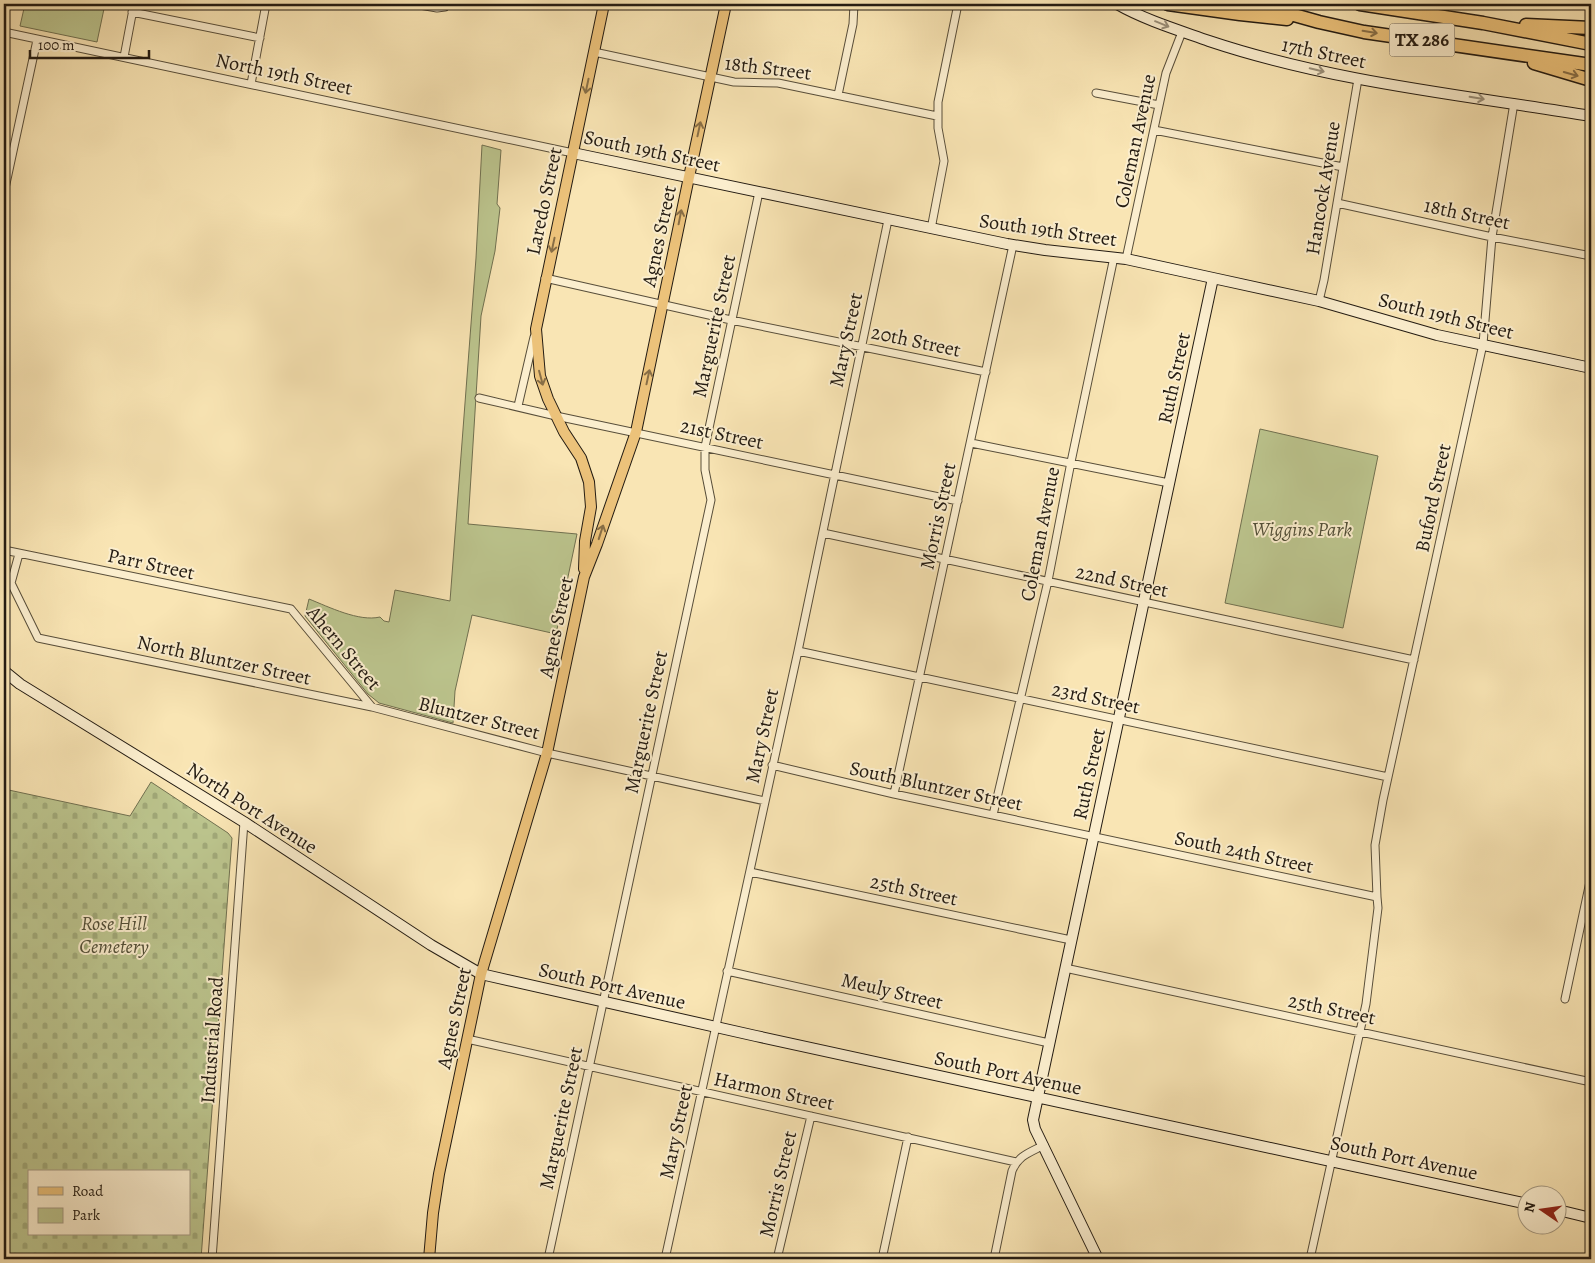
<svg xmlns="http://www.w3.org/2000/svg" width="1595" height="1263" font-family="Alegreya,serif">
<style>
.green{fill:#bcc58e;stroke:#707050}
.cemetery{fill:url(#cemetery-stones);stroke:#707050;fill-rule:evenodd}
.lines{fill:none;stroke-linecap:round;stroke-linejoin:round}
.street-casing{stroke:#584e3a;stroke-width:9}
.secondary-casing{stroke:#231b12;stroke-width:12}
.primary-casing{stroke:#231b12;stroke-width:12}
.highway-casing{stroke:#231b12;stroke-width:15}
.street{stroke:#fbeece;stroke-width:7}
.secondary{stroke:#fbeece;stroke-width:10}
.primary{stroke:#ecc27a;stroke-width:10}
.highway{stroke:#ecc27a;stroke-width:12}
.oneway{stroke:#9a8f79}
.oneway2{stroke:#886e46}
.labels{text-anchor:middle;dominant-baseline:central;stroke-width:4;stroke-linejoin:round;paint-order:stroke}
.shield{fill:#fbeece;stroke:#645a4a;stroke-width:1}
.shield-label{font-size:19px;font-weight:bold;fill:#231b12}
.street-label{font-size:20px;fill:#231b12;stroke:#fbeece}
.park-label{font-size:20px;font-style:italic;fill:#514e37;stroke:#fbeece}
</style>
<defs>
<pattern id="cemetery-stones" width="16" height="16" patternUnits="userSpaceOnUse" patternTransform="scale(1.25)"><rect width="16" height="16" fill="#bcc58e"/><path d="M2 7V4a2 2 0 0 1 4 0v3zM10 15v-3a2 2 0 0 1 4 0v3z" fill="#a1a979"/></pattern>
</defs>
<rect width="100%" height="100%" fill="#f9e5b4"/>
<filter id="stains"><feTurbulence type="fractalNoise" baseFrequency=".004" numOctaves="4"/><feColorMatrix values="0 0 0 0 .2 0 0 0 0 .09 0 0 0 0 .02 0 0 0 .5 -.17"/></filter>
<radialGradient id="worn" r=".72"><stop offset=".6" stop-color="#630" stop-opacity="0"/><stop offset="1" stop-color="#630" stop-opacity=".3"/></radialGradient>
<!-- green -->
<path class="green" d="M25,4H105L97,42L20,26Z
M482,145L501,150L497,204L500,208L495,251L481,316L468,524L577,534L556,634L472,615L455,691L453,723L379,703L368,694L305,616L309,599C329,607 359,622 380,617L384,621L389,622L395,590L450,601L476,258Z
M1260,429L1378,456L1343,628L1225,603Z"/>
<!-- cemetery -->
<path class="cemetery" d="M151,782L228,833L232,838L201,1259H4V789L130,816ZM29,1172H189V1234H29Z"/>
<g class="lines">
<!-- street casing -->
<g class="street-casing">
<path id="street" d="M414,4L437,8L445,7L446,4
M132,12L260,38
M4,32L573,153
M594,52L734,82L778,83L937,116
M124,57L134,4
M251,84L266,4
M1096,93L1159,105
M838,95L853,24L854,4
M1154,130L1343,167
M4,193L37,40
M1337,203L1492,237L1591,256
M931,229L944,161L938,128V102L958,4
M1126,259L1166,73L1182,32
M545,278L731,320L986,372
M1319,301L1324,280L1358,79
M479,398L556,416L958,501
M518,406L534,337
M971,443L1169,483
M823,533L1414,660
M4,550L291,609L372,707
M19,554L11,583L38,638L372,707L547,753L765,801
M798,651L1388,777
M772,765L894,794L1377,897L1378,908L1366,1004L1310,1259
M894,794L1013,245
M993,815L1048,581L1071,462L1114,257
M750,872L1071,940
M1377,897L1375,845L1383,800L1483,344L1492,237L1514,103
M1065,968L1591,1082
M727,971L1049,1043
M1565,999L1591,877
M467,1039L1016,1162
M212,1259L244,822
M548,1259L711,500L705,470V447L759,192
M665,1259L798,651L888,220
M777,1259L811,1116
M882,1259L908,1137
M994,1259L1012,1171C1019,1155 1029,1153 1044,1145"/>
</g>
<!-- secondary casing -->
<g class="secondary-casing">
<path id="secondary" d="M1117,4C1145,20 1178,30 1209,41C1332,82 1463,95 1591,116
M573,153L1007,244L1045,250L1126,259L1213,278L1319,301L1437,335L1591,368
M4,671L20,684L244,822L431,945L481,974L756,1036L1528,1204
M1558,1210L1591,1218
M1098,1259L1035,1129L1033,1120L1213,278"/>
</g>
<!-- primary casing -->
<g class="primary-casing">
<path id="primary" d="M584,569L585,541L591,507L589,482L581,458L564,432L548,399L540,376L536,329L604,4
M429,1259L433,1213L439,1174L481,974L547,753L584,577L597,544L636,432L689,177L726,4"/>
</g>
<!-- highway casing -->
<g class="highway-casing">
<path id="highway" d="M1168,4L1240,14L1287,19
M1255,4L1319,22L1364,32L1591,65
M1360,4L1483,23L1591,44
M1526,25L1591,28
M1534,63L1591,80"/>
</g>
<!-- street -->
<use href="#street" class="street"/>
<!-- secondary -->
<use href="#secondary" class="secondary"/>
<!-- primary -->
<use href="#primary" class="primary"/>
<!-- highway -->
<use href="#highway" class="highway"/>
</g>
<!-- one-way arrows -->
<defs><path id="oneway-shaft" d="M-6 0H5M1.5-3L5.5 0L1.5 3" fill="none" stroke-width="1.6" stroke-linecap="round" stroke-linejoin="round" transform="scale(1.25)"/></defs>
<g class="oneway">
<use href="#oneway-shaft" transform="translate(1162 24) rotate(22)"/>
<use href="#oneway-shaft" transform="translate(1317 70) rotate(13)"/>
<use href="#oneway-shaft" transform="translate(1477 98) rotate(9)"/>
</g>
<g class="oneway2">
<use href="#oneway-shaft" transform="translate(1370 32) rotate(9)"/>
<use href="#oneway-shaft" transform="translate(1571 74) rotate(16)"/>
<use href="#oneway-shaft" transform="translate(587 86) rotate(102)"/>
<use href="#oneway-shaft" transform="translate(699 129) rotate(-78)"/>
<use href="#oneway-shaft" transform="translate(680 217) rotate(-79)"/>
<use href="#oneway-shaft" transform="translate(553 245) rotate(102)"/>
<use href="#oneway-shaft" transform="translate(648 377) rotate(-78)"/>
<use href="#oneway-shaft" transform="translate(541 378) rotate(75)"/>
<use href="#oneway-shaft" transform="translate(601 532) rotate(-72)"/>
</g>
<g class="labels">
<!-- shield labels -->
<rect class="shield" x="1389.5" y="23.5" width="65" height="33" rx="4"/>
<g class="shield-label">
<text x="1422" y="40">TX 286</text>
</g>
<!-- street labels -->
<g class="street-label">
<text transform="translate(1324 53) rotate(12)">17th Street</text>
<text transform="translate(768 68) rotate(7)">18th Street</text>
<text transform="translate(284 74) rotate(12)">North 19th Street</text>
<text transform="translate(1135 141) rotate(-78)">Coleman Avenue</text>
<text transform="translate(652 151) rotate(12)">South 19th Street</text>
<text transform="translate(1323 188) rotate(-81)">Hancock Avenue</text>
<text transform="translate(544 201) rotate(-78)">Laredo Street</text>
<text transform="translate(1467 214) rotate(12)">18th Street</text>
<text transform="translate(1048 230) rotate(8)">South 19th Street</text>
<text transform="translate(659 236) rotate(-78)">Agnes Street</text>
<text transform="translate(1446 316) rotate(14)">South 19th Street</text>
<text transform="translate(714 326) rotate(-78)">Marguerite Street</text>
<text transform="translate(846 340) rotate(-78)">Mary Street</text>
<text transform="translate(916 341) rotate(12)">20th Street</text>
<text transform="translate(1174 378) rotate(-78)">Ruth Street</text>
<text transform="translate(722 434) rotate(12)">21st Street</text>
<text transform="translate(1433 498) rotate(-78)">Buford Street</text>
<text transform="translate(938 516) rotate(-78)">Morris Street</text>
<text transform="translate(1040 534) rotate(-79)">Coleman Avenue</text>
<text transform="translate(151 564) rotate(12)">Parr Street</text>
<text transform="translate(1122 581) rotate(12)">22nd Street</text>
<text transform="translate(556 627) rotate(-78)">Agnes Street</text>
<text transform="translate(344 648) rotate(50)">Ahern Street</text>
<text transform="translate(224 660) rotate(12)">North Bluntzer Street</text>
<text transform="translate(1096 698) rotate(12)">23rd Street</text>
<text transform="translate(479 718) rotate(14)">Bluntzer Street</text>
<text transform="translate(646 722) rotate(-78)">Marguerite Street</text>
<text transform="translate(762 736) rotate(-78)">Mary Street</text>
<text transform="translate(1089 774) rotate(-78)">Ruth Street</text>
<text transform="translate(936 786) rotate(12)">South Bluntzer Street</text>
<text transform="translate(252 808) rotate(33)">North Port Avenue</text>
<text transform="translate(1244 852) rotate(12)">South 24th Street</text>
<text transform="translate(914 890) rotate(12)">25th Street</text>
<text transform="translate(612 986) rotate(13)">South Port Avenue</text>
<text transform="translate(892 991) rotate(13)">Meuly Street</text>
<text transform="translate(1332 1009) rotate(12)">25th Street</text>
<text transform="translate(454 1018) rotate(-78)">Agnes Street</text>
<text transform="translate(212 1040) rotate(-86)">Industrial Road</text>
<text transform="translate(1008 1073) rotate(12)">South Port Avenue</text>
<text transform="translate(774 1091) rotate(12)">Harmon Street</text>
<text transform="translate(561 1118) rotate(-78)">Marguerite Street</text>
<text transform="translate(676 1132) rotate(-78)">Mary Street</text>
<text transform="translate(1404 1158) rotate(12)">South Port Avenue</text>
<text transform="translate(778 1184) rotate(-77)">Morris Street</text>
</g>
<!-- park labels -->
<g class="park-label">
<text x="1302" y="529">Wiggins Park</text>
<text x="114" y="923">Rose Hill<tspan x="114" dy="23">Cemetery</tspan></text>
</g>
</g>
<!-- margin -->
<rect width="1595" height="1263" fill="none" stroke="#f9e5b4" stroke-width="20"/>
<rect x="5" y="5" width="1585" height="1253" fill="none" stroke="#231b12" stroke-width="2.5"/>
<rect x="10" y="10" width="1575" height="1243" fill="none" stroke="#231b12"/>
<!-- legend -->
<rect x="28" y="1170" width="162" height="65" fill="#fbeece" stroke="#a59a83"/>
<rect x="38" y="1187" width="25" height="8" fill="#ecc27a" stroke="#a59a83"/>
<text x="72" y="1196" font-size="15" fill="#231b12">Road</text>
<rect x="38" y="1208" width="25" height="15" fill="#bcc58e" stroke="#a59a83"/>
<text x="72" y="1220" font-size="15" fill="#231b12">Park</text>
<!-- north arrow -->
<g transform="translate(1542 1210) rotate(283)"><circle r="24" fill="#fbeece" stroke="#a59a83"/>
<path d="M0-4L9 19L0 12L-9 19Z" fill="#8f2418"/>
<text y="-8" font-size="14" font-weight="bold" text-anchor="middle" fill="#231b12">N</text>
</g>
<!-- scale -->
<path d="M30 50v8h119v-8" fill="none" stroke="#231b12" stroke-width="2.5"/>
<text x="38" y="50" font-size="15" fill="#231b12" stroke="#fbeece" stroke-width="4" paint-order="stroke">100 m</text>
<rect width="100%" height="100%" filter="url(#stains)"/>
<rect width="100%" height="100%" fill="url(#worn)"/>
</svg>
